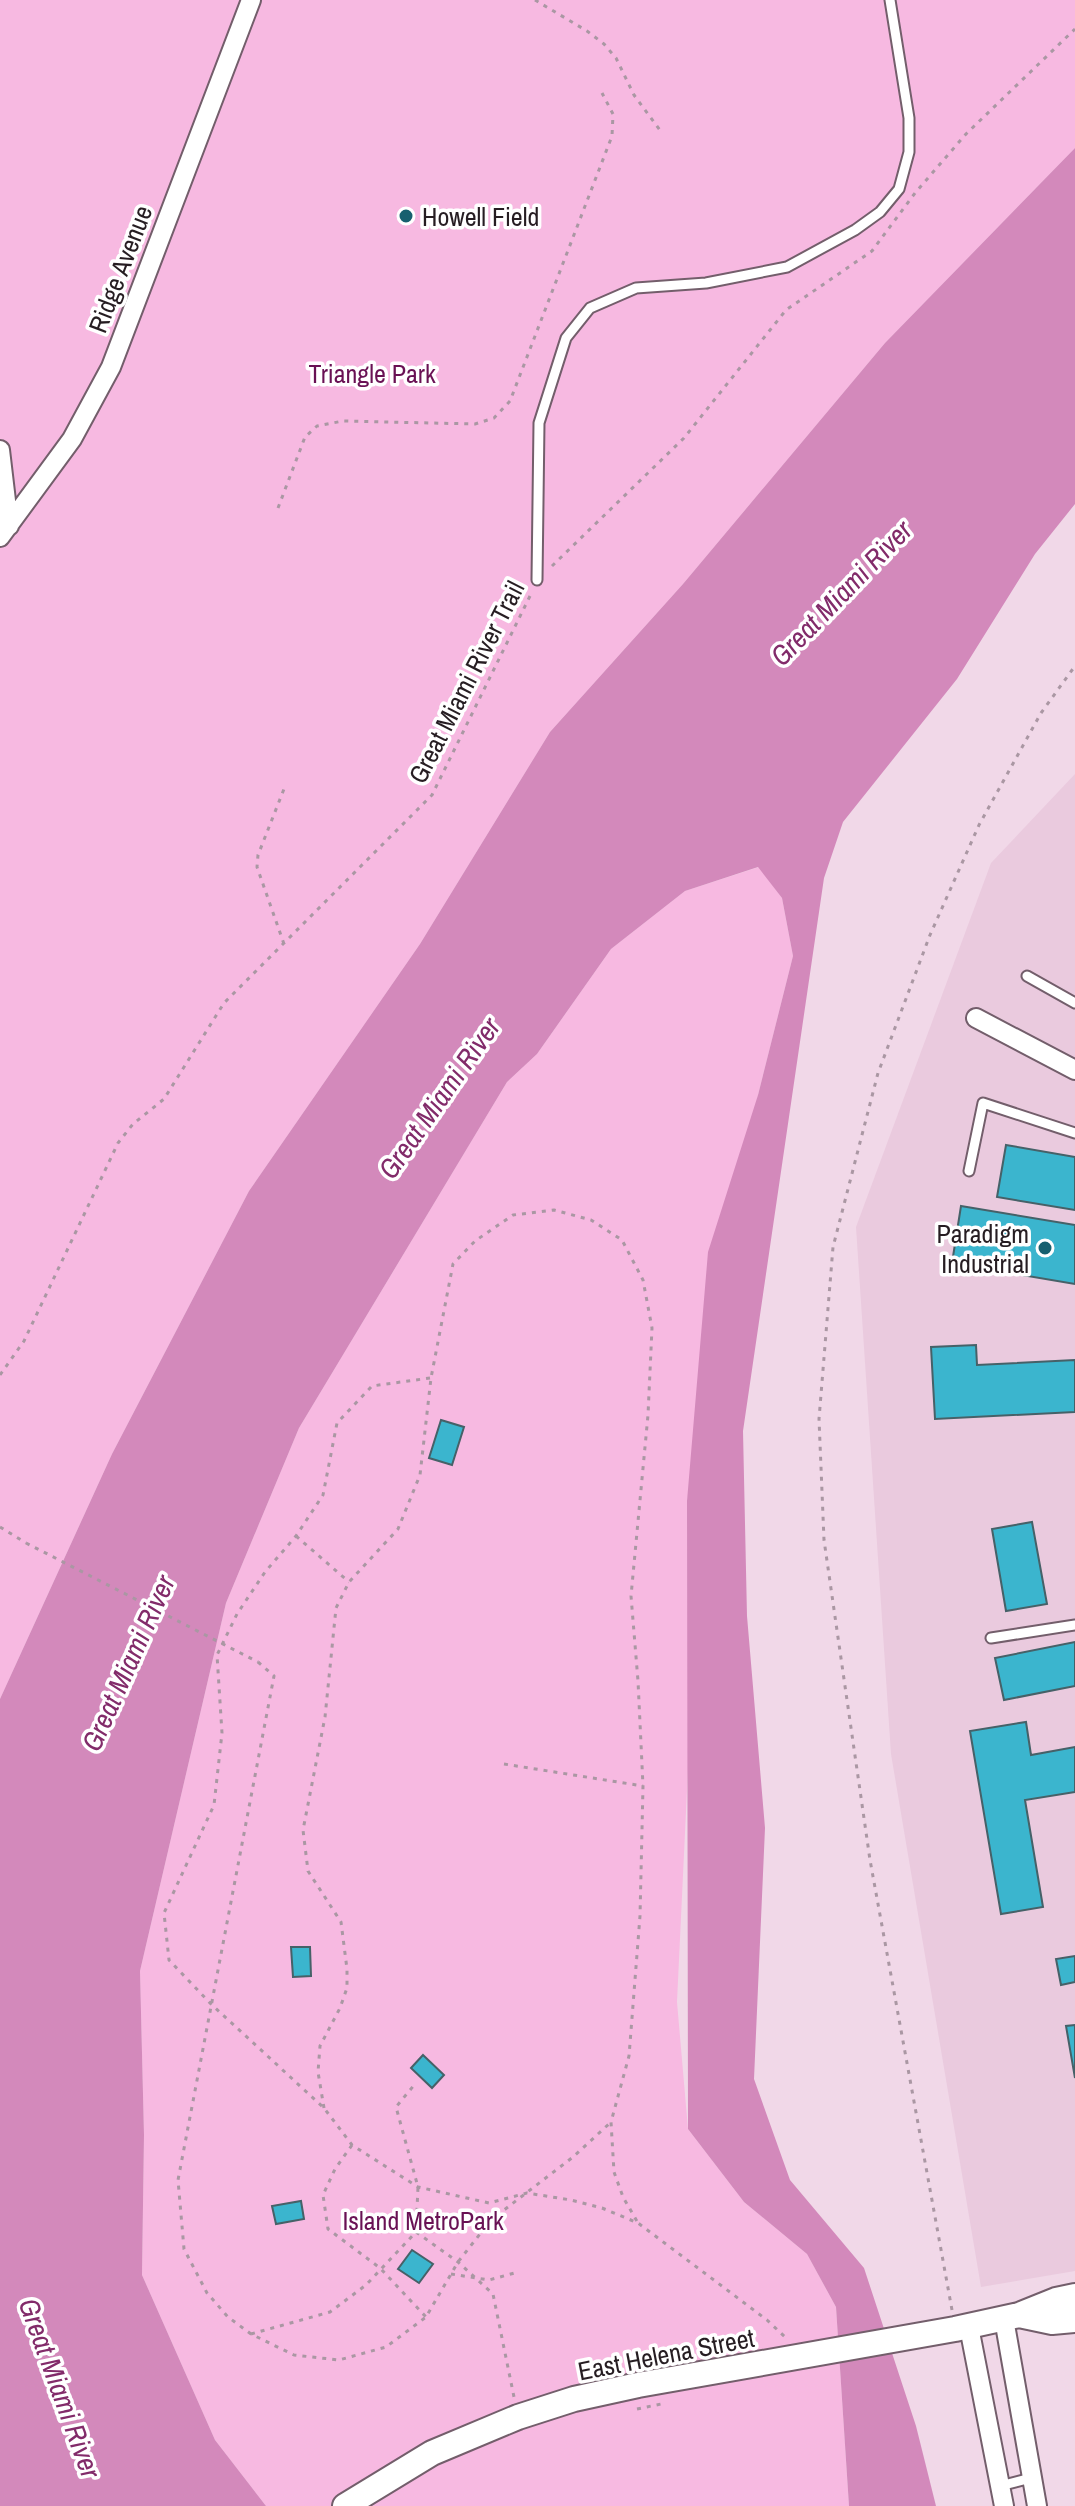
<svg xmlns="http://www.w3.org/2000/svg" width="1075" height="2506" font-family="'Archivo Narrow',sans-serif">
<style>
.built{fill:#eacade}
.green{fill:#f7b9e1}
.water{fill:#d389bb}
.building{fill:#3bb5ce;stroke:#466168;stroke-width:2}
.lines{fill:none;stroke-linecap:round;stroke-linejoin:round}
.lane-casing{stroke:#735e6b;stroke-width:13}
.street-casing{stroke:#735e6b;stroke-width:22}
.secondary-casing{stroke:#735e6b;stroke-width:28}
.path{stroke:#aa97a3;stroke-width:3;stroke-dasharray:4 6;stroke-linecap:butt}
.lane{stroke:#fff;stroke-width:9}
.street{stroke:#fff;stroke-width:18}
.secondary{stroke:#fff;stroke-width:24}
.path-bridge{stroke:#aa97a3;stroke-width:3;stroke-dasharray:4 6;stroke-linecap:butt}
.poi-dot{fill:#17606f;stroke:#fff;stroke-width:3}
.labels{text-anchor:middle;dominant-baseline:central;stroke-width:7;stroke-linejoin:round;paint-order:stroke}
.poi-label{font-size:26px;fill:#261d22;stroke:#fff;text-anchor:start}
.street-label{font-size:26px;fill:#261d22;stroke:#fff}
.park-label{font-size:26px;fill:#691154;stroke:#fff}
.water-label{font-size:28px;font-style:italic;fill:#822b6a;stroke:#fff}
</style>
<rect width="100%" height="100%" fill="#f1d8e8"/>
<!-- built -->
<path class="built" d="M1075,774V2271L981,2287L891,1754L856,1227L991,863Z"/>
<!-- green -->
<path class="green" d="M0,0H1075V148L885,343L683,584L550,732L420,944L249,1191L112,1454L0,1699Z
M759,867L782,898L793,956L758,1095L687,1501L689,1748L677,2002L688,2129L744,2202L807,2254L836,2307L849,2506H266L215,2440L142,2275L144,2135L140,1971L226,1603L299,1428L507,1082L537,1054L611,949L685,891Z"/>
<!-- water -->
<path class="water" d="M1075,148V504L1035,554L957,679L843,822L824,878L743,1431L747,1616L765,1828L754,2079L790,2180L864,2268L916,2426L936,2506H849L836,2307L807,2254L744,2202L688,2129L687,1501L708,1252L758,1095L793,956L782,898L758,867L685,891L611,949L537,1054L507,1082L299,1428L226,1603L140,1971L144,2135L142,2275L215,2440L266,2506H0V1699L112,1454L249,1191L420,944L550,732L683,584L885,343Z"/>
<!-- building -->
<path class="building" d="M1006,1145L1075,1157V1210L997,1197Z
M961,1206L1075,1225V1284L952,1263Z
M976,1345L977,1365L1075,1360V1412L935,1419L931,1347Z
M441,1420L464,1427L452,1465L429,1458Z
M1032,1522L1047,1604L1006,1611L992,1529Z
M1075,1642V1686L1004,1700L995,1658Z
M1026,1722L1031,1755L1075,1747V1792L1025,1800L1043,1907L1001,1914L970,1731Z
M291,1947H310L311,1976L293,1977Z
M1075,1956V1982L1061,1985L1056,1959Z
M1075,2025V2078L1066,2026Z
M423,2055L444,2075L432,2088L411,2068Z
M301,2201L304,2219L276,2224L272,2206Z
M412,2250L433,2264L419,2283L398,2269Z"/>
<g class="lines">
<!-- lane casing -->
<g class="lane-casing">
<path id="lane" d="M537,580L539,423L566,338L590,308L636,288L706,283L787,267L855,230L880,212L899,189L909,152V118L890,0
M1027,976L1075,1003
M969,1171L983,1103L1075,1133
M991,1638L1075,1625
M1000,2486L1031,2478"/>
</g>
<!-- street casing -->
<g class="street-casing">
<path id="street" d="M0,450L9,526
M0,537L72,439L111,367L251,0
M976,1018L1075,1070
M1004,2319L1037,2506
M969,2327L1004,2506"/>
</g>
<!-- secondary casing -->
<g class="secondary-casing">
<path id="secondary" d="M1019,2315L1052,2322L1075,2320
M345,2506L432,2453L518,2417L574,2399L638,2385L955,2329L1019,2315L1056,2300L1075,2296"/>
</g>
<!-- path -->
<path class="path" d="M535,0L587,31L604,44L616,58L634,95L662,133
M278,508L305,437L317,426L343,421L475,424L494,418L510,401L612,136L613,114L602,93
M552,566L684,438L786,310L872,251L915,193L966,134L1075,29
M284,944L257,867L258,855L284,789
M0,1375L24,1341L118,1143L133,1124L164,1099L224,1003L432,795L531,594
M430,1378L372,1386L337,1423L323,1495L296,1536L265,1572L237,1614L217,1655L222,1733L214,1805L164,1913L169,1960L211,2004L324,2108L352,2145L418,2187L489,2203L527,2193L571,2200L602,2208L638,2223L767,2320L785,2337
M0,1527L26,1543
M296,1536L349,1582
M258,1662L274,1676L178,2180L184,2249L207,2293L228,2317L251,2334L294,2355L339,2360L386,2347L426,2317L458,2262L491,2220L573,2157L611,2122
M504,1764L643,1786
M324,2108L318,2072L320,2046L340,2008L347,1988V1969L341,1922L308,1871L303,1830L325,1717L336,1608L349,1582L398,1529L420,1475L431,1378L453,1264L475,1241L513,1215L554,1210L591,1220L622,1240L643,1280L652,1328L648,1415L631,1596L638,1681L643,1786L640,1916L629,2056L611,2122L614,2172L623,2197L638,2223
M352,2145L335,2169L323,2195L328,2229L380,2268L426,2317
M416,2232L458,2262L493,2294L514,2397
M451,2274L489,2280L518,2272
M952,2310L870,1860L824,1540L819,1419L833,1247L878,1073L930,935L979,825L1041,713L1075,666
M251,2334L330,2312L366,2285L416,2232L418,2187L396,2107L415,2084
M637,2409L661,2404"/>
<!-- lane -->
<use href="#lane" class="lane"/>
<!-- street -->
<use href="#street" class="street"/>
<!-- secondary -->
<use href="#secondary" class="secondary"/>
<!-- path-bridge -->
<path class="path-bridge" d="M26,1543L258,1662"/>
</g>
<!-- markers -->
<g class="poi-dot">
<circle cx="406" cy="216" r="8"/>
<circle cx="1045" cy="1248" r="8"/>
</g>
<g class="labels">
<!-- poi labels -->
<g class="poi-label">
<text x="422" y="216">Howell Field</text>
<text x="1029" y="1233" text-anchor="end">Paradigm<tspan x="1029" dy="30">Industrial</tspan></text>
</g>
<!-- street labels -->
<g class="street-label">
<text transform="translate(120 269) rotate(-69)">Ridge Avenue</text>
<text transform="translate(466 682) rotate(-63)">Great Miami River Trail</text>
<text transform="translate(666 2354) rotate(-11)">East Helena Street</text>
</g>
<!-- park labels -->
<g class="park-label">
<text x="372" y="373">Triangle Park</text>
<text x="423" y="2220">Island MetroPark</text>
</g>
<!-- water labels -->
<g class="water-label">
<text transform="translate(841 593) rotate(-46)">Great Miami River</text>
<text transform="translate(439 1098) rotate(-55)">Great Miami River</text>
<text transform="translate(128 1663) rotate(-66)">Great Miami River</text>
<text transform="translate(60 2388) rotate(70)">Great Miami River</text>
</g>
</g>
</svg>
